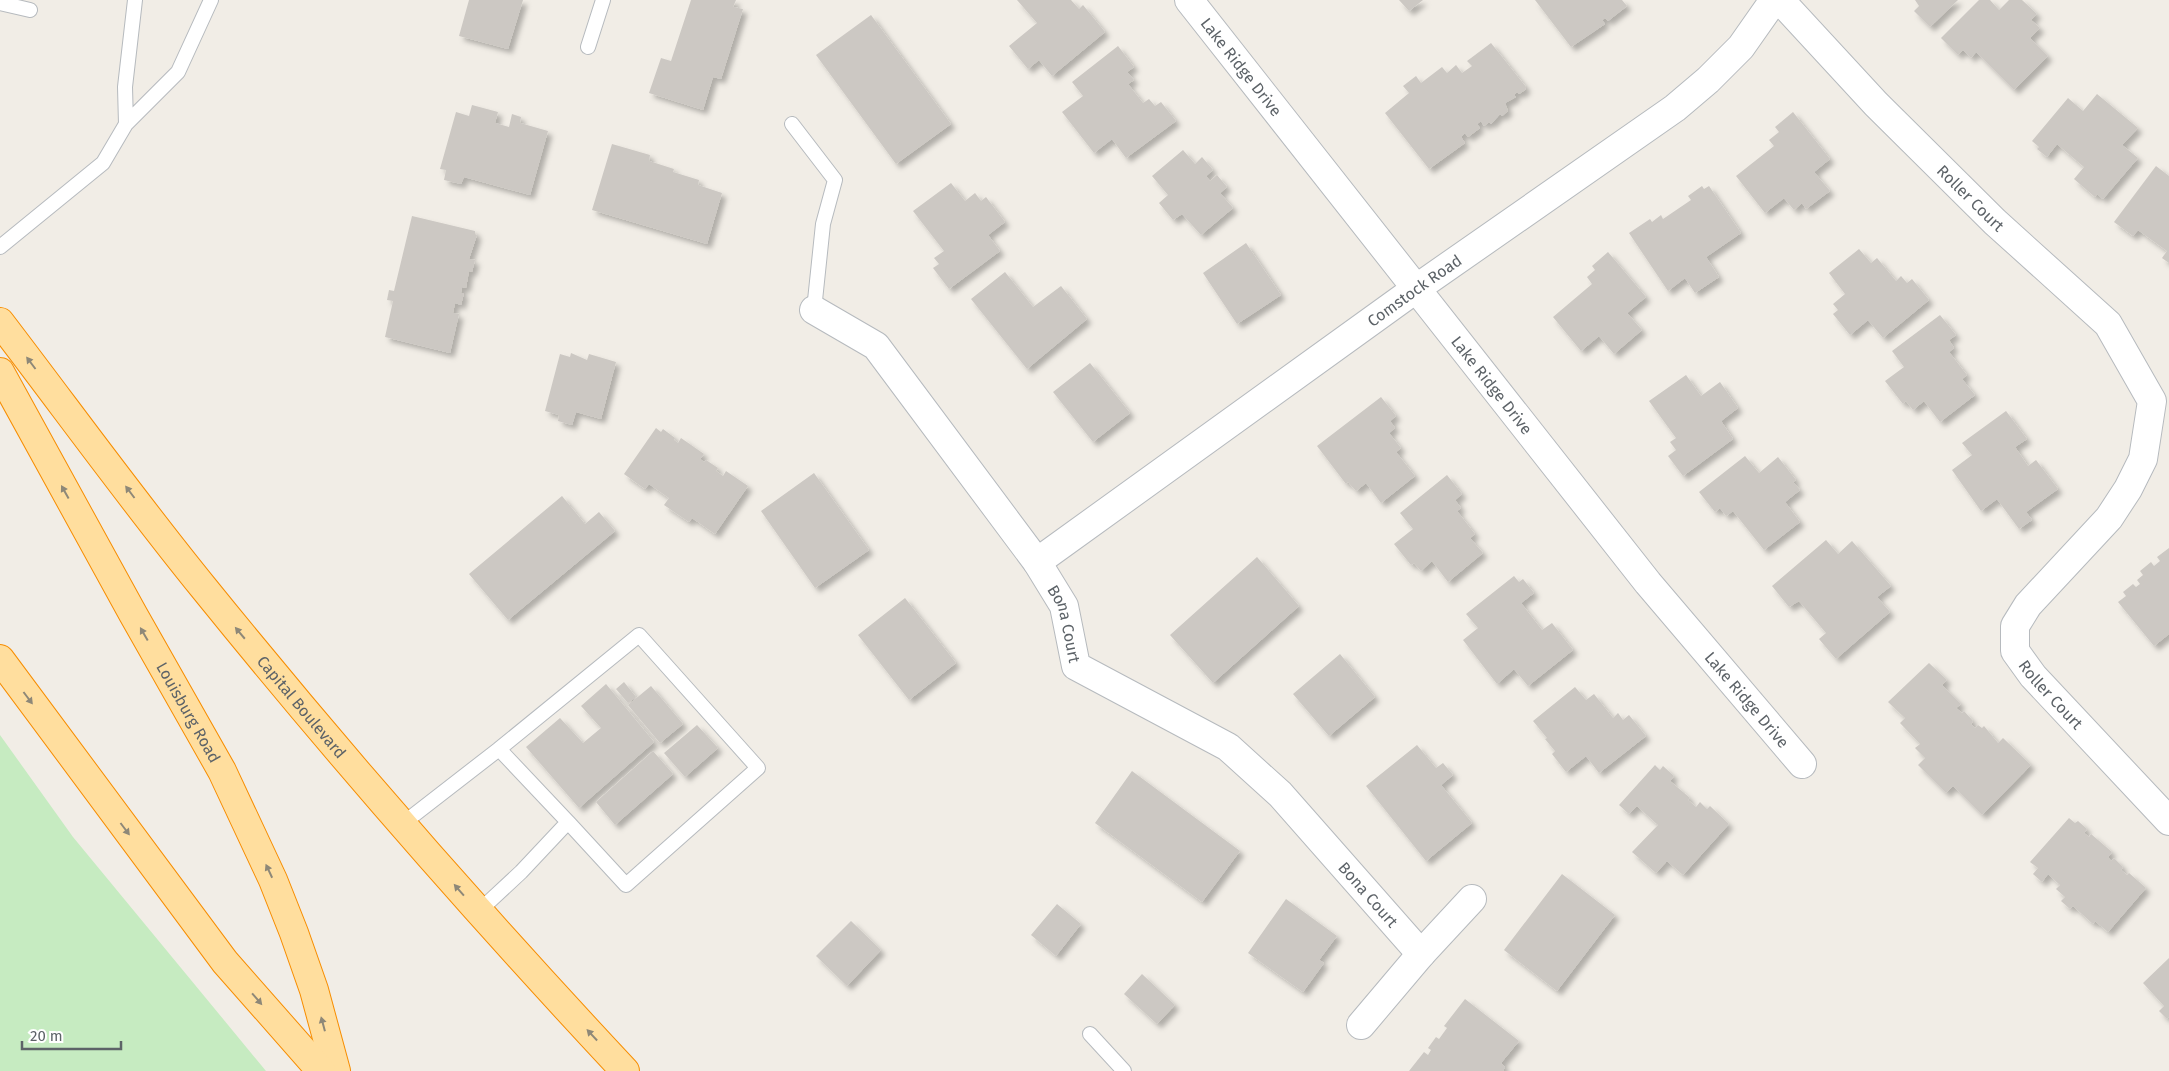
<svg xmlns="http://www.w3.org/2000/svg" width="2169" height="1071" font-family="'Fira Sans',sans-serif">
<style>
.green{fill:#c6ebc1}
.building{fill:#ccc8c3;filter:url(#shadow)}
.lines{fill:none;stroke-linecap:round;stroke-linejoin:round}
.service-casing{stroke:#b6babe;stroke-width:16}
.minor-casing{stroke:#b6babe;stroke-width:30}
.trunk-casing{stroke:#f78d00;stroke-width:30}
.service{stroke:#fff;stroke-width:14}
.minor{stroke:#fff;stroke-width:28}
.trunk{stroke:#ffde9e;stroke-width:28}
.oneway{fill:#8e8878}
.labels{text-anchor:middle;dominant-baseline:central;stroke-width:4;stroke-linejoin:round;paint-order:stroke}
.street-label{font-size:16px;fill:#5d6368;stroke:#fff}
</style>
<defs>
<filter id="shadow"><feDropShadow dx="4.5" dy="4.5" stdDeviation="2.5" flood-color="#0004"/></filter>
</defs>
<rect width="100%" height="100%" fill="#f1ede6"/>
<!-- green -->
<path class="green" d="M0,735L73,837L266,1071H0Z"/>
<!-- building -->
<path class="building" d="M469,0H523L508,49L459,36Z
M691,0H736L733,7L743,9L721,79L713,77L703,110L649,93L661,58L671,61Z
M1017,0H1071L1079,9L1083,5L1105,32L1052,76L1039,60L1028,69L1009,46L1037,23Z
M1399,0H1423L1409,11Z
M1535,0H1622L1627,6L1608,21L1605,18L1602,20L1605,24L1571,47Z
M1915,0H1958L1930,27L1914,11L1919,6Z
M1979,0H1990L1999,10L2009,0H2022L2037,14L2031,20L2040,28L2030,38L2048,56L2014,90L1976,52L1971,58L1963,50L1958,55L1941,38Z
M871,15L951,124L896,164L816,55Z
M1491,43L1526,87L1525,90L1519,94L1517,92L1514,95L1516,97L1505,103L1508,111L1502,116L1500,114L1491,124L1489,122L1484,126L1481,121L1477,124L1480,128L1468,137L1465,133L1461,137L1465,143L1429,169L1385,113L1409,93L1403,86L1416,76L1421,83L1442,67L1447,73L1456,65L1462,73L1472,66L1467,61Z
M1118,46L1134,67L1127,72L1134,80L1128,84L1143,103L1149,99L1155,106L1161,102L1176,121L1126,158L1112,139L1094,153L1062,112L1083,96L1072,82Z
M2097,94L2138,128L2122,145L2138,158L2103,199L2097,194L2095,197L2074,179L2084,167L2057,144L2047,157L2037,149L2039,147L2032,141L2068,98L2083,111Z
M472,105L498,112L495,123L509,127L512,114L521,117L520,123L548,131L530,195L464,177L461,184L444,180L446,170L440,169L456,112L469,116Z
M1793,112L1830,159L1814,172L1830,191L1806,209L1802,203L1794,210L1784,198L1765,213L1736,176L1774,146L1769,140L1779,132L1775,127Z
M612,144L650,155L649,161L674,169L673,172L699,180L698,185L722,193L707,244L592,210Z
M1183,150L1195,164L1202,157L1213,170L1206,176L1210,181L1217,175L1227,187L1220,193L1233,208L1201,235L1182,214L1173,220L1159,203L1168,195L1152,176Z
M2156,166L2169,176V263L2162,258L2167,251L2138,230L2133,236L2114,222Z
M951,183L965,201L975,193L981,201L986,197L1005,222L988,235L1000,251L949,289L933,268L939,264L934,258L944,251L913,211Z
M1702,186L1704,189L1709,186L1741,233L1706,257L1719,277L1695,293L1685,278L1668,291L1629,233L1650,219L1652,222L1661,215L1663,219L1691,200L1688,196Z
M412,216L475,231V234L477,235L469,259L475,260L472,272L469,271L466,288L462,287L461,293H464L461,305L455,303L453,313L459,314L450,353L385,337L393,301L387,300L389,290L394,291Z
M1246,243L1281,295L1237,324L1203,273Z
M1859,249L1871,263L1877,258L1896,281L1901,276L1907,283L1912,279L1929,300L1883,338L1868,320L1850,335L1833,314L1838,310L1833,304L1845,294L1829,273Z
M1608,252L1646,297L1627,313L1642,330L1614,354L1599,336L1581,351L1553,317L1592,284L1587,277L1595,270L1592,266Z
M1005,272L1033,307L1061,286L1087,319L1027,369L971,299Z
M1940,315L1956,335L1949,340L1954,348L1949,352L1967,375L1962,379L1975,395L1940,422L1924,401L1913,410L1906,401L1903,404L1885,381L1904,367L1892,351Z
M571,353L587,360L589,354L616,362L601,419L576,412L572,425L558,421L559,415L545,411L560,354L570,357Z
M1090,363L1130,413L1093,442L1053,392Z
M1686,375L1701,396L1720,382L1738,408L1721,421L1733,439L1683,476L1668,456L1676,450L1670,442L1676,438L1649,401Z
M1381,397L1396,416L1390,421L1395,428L1389,433L1401,448L1396,452L1415,476L1381,503L1366,483L1356,491L1348,482L1346,484L1317,446Z
M2006,411L2027,439L2015,447L2028,466L2036,460L2058,489L2026,512L2032,520L2019,529L1997,499L1981,511L1952,470L1972,455L1962,443Z
M656,428L661,432L663,429L675,438L674,440L678,443L681,438L704,454L700,459L704,462L706,460L718,468L716,471L723,476L726,471L748,486L715,534L692,518L689,522L664,505L669,498L649,484L645,489L624,474Z
M1745,456L1759,473L1778,457L1796,480L1793,482L1800,490L1785,502L1800,522L1764,550L1733,511L1726,516L1720,508L1715,512L1699,492Z
M814,473L869,550L815,588L761,511Z
M1447,475L1462,494L1455,500L1461,508L1457,511L1475,534L1470,538L1483,553L1448,582L1432,561L1421,571L1414,563L1411,565L1394,544L1413,529L1400,513Z
M562,496L585,524L599,512L615,531L508,620L469,574Z
M1826,540L1838,554L1852,541L1891,586L1877,597L1890,612L1836,659L1819,639L1826,633L1799,601L1789,607L1772,586Z
M2169,548V634L2154,646L2118,602L2126,596L2123,592L2133,584L2136,587L2140,584L2137,580L2143,575L2140,571L2151,562L2154,566L2160,561L2157,557Z
M1257,557L1299,606L1213,683L1170,635Z
M1514,576L1519,582L1523,579L1534,593L1521,603L1542,630L1552,623L1573,650L1528,686L1514,669L1497,684L1463,640L1478,628L1466,614Z
M905,598L956,663L909,700L858,635Z
M1340,654L1375,697L1329,736L1293,694Z
M1929,663L1947,680L1942,685L1961,704L1956,708L1962,713L1964,711L1973,721L1971,724L1975,728L1978,725L1982,728L1984,726L1998,743L2003,738L2031,765L1982,815L1953,786L1946,793L1918,765L1925,758L1915,748L1920,744L1900,723L1905,718L1888,702Z
M624,682L636,697L628,703L616,689Z
M606,684L654,742L579,808L526,747L560,718L583,743L601,728L581,706Z
M651,686L683,724L660,743L628,705Z
M1575,687L1586,700L1594,694L1613,718L1618,713L1623,720L1629,715L1646,736L1599,773L1586,756L1566,772L1552,754L1555,751L1545,739L1547,738L1533,721Z
M697,725L718,748L685,777L664,753Z
M1417,745L1436,768L1443,763L1453,775L1441,785L1472,823L1426,861L1366,786Z
M653,751L673,774L615,825L596,802Z
M1655,765L1660,770L1663,766L1674,776L1670,781L1690,798L1688,800L1696,807L1700,802L1707,809L1710,806L1729,824L1683,875L1667,861L1656,873L1632,852L1658,825L1637,806L1629,814L1619,805Z
M1132,771L1240,851L1202,902L1095,823Z
M2069,818L2075,823L2078,821L2087,829L2084,833L2089,837L2091,834L2112,852L2108,857L2111,861L2114,858L2123,867L2121,870L2127,875L2129,873L2146,888L2108,932L2095,921L2093,924L2073,906L2070,909L2061,901L2065,897L2056,889L2060,885L2048,874L2042,882L2033,874L2038,868L2030,862Z
M1562,874L1615,915L1557,991L1504,950Z
M1286,899L1337,936L1319,960L1324,963L1303,992L1248,953Z
M1057,904L1081,924L1056,956L1031,935Z
M851,921L881,950L847,986L816,956Z
M2169,958V1017L2167,1019L2159,1011L2164,1006L2143,983Z
M1142,974L1175,1005L1157,1024L1124,994Z
M1465,999L1519,1041L1501,1063L1505,1067L1503,1071H1409L1424,1052L1428,1055L1431,1050L1428,1048L1436,1037L1439,1039L1447,1028L1444,1026Z"/>
<g class="lines">
<!-- service casing -->
<g class="service-casing">
<path id="service" d="M0,3L30,10
M588,47L603,0
M126,124L178,72L211,0
M792,124L835,180L823,224L814,310
M0,247L103,163L126,124L125,87L135,0
M499,749L639,635L758,768L626,885L568,822
M401,825L499,749L568,822L521,872L478,912
M1090,1034L1124,1071"/>
</g>
<!-- minor casing -->
<g class="minor-casing">
<g id="minor">
<path id="s1" d="M1189,0L1648,583L1802,764"/>
<path id="s2" d="M1780,0L1876,104L1995,222L2108,324L2152,401L2143,459L2128,489L2109,518L2028,605L2015,626V651L2033,676L2169,821"/>
<path id="s3" d="M814,310L876,346L1037,562L1064,606L1076,666L1228,747L1280,794L1421,954"/>
<path id="s4" d="M1037,562L1417,288L1675,108L1708,80L1741,47L1774,0"/>
<path d="M1361,1025L1421,954L1472,899"/>
</g>
</g>
<!-- trunk casing -->
<g class="trunk-casing">
<g id="trunk">
<path id="s5" d="M0,322C68,411 133,501 203,587C338,754 479,915 625,1071"/>
<path id="s6" d="M0,372L133,614L222,771L273,880L294,933L314,990L336,1071"/>
<path d="M0,659L225,962L321,1071"/>
</g>
</g>
<!-- service -->
<use href="#service" class="service"/>
<!-- minor -->
<use href="#minor" class="minor"/>
<!-- trunk -->
<use href="#trunk" class="trunk"/>
</g>
<!-- one-way arrows -->
<defs><path id="oneway-solid" d="M-6-.8H1V-3.2L6.5 0L1 3.2V.8H-6Z" transform="scale(1.25)"/></defs>
<g class="oneway">
<use href="#oneway-solid" transform="translate(31 363) rotate(-127)"/>
<use href="#oneway-solid" transform="translate(65 492) rotate(-119)"/>
<use href="#oneway-solid" transform="translate(130 492) rotate(-127)"/>
<use href="#oneway-solid" transform="translate(240 633) rotate(-130)"/>
<use href="#oneway-solid" transform="translate(144 634) rotate(-120)"/>
<use href="#oneway-solid" transform="translate(28 698) rotate(53)"/>
<use href="#oneway-solid" transform="translate(125 829) rotate(53)"/>
<use href="#oneway-solid" transform="translate(269 871) rotate(-115)"/>
<use href="#oneway-solid" transform="translate(459 890) rotate(-131)"/>
<use href="#oneway-solid" transform="translate(257 999) rotate(49)"/>
<use href="#oneway-solid" transform="translate(323 1024) rotate(-105)"/>
<use href="#oneway-solid" transform="translate(592 1035) rotate(-133)"/>
</g>
<g class="labels">
<!-- street labels -->
<g class="street-label">
<text stroke="none"><textPath href="#s1" startOffset="85">Lake Ridge Drive</textPath></text>
<text stroke="none"><textPath href="#s2" startOffset="275">Roller Court</textPath></text>
<text stroke="none"><textPath href="#s4" startOffset="465">Comstock Road</textPath></text>
<text stroke="none"><textPath href="#s1" startOffset="490">Lake Ridge Drive</textPath></text>
<text stroke="none"><textPath href="#s3" startOffset="410">Bona Court</textPath></text>
<text stroke="none"><textPath href="#s2" startOffset="902">Roller Court</textPath></text>
<text stroke="none"><textPath href="#s1" startOffset="895">Lake Ridge Drive</textPath></text>
<text stroke="none"><textPath href="#s5" startOffset="489">Capital Boulevard</textPath></text>
<text stroke="none"><textPath href="#s6" startOffset="389">Louisburg Road</textPath></text>
<text stroke="none"><textPath href="#s3" startOffset="830">Bona Court</textPath></text>
</g>
</g>
<!-- scale -->
<path d="M22 1041v8h99v-8" fill="none" stroke="#5d6368" stroke-width="2.5"/>
<text x="30" y="1041" font-size="15" fill="#5d6368" stroke="#ffffff" stroke-width="4" paint-order="stroke">20 m</text>
</svg>
